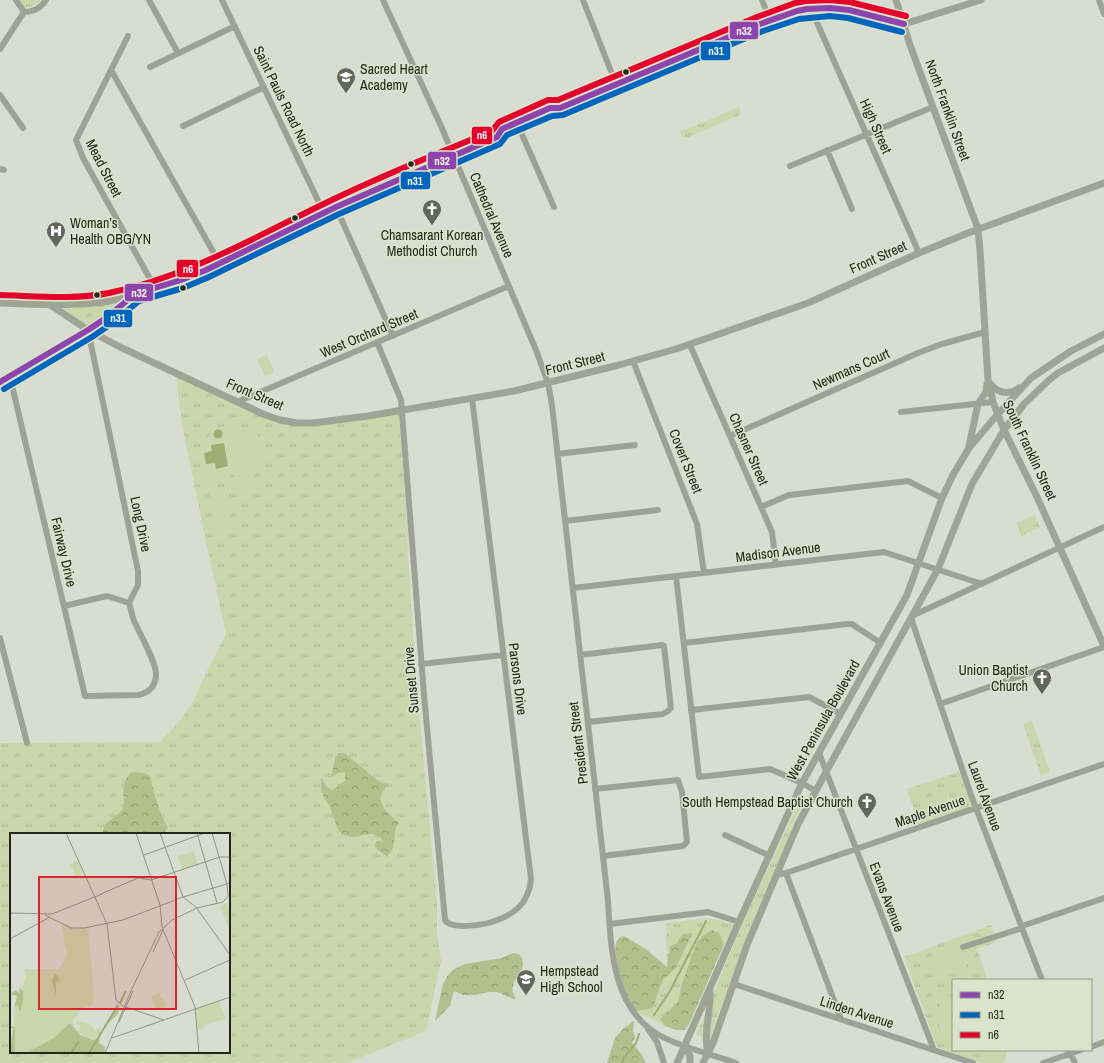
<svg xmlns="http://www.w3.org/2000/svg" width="1104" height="1063" font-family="'Archivo Narrow',sans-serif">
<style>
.grass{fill:url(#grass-tufts);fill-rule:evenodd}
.forest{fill:url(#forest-crowns)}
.garden{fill:#cad6ac}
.water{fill:#9ead71}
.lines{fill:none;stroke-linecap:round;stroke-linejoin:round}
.stream{stroke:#9ead71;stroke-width:2}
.minor{stroke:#9ea296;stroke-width:6}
.major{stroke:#a0a495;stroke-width:7}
.bus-1-casing{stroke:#dbe3cb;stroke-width:9}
.bus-2-casing{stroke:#dbe3cb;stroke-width:9}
.bus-3-casing{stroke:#dbe3cb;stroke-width:9}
.bus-1{stroke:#8e44ad;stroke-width:6}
.bus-2{stroke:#0065bd;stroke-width:6}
.bus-3{stroke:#e4002b;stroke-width:6}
.bus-dot{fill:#23261d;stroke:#dbe3cb;stroke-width:1.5}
.labels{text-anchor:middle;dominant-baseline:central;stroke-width:3;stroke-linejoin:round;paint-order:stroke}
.poi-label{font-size:14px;fill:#23261d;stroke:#dbe3cb;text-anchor:start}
.street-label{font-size:14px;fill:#23261d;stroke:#dbe3cb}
.inset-river{fill:none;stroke:#9ead71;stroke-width:2}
.inset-road{fill:none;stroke:#909489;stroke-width:1}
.view{fill:#d62828;fill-opacity:0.15;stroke:#d62828;stroke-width:2}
.inset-edge{fill:none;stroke:#23261d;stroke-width:2}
.line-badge{stroke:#dbe3cb;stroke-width:1.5}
.badge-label{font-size:11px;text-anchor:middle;font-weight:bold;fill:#fff}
</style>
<defs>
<pattern id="grass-tufts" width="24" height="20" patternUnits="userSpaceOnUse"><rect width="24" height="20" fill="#cad6ac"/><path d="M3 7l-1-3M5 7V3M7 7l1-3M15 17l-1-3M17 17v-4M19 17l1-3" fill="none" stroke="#adb894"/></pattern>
<pattern id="forest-crowns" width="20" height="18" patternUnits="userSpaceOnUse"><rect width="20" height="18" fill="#b2c08e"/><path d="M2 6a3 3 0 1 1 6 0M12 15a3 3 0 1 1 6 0" fill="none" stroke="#909c73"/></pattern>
</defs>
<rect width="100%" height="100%" fill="#d9ddd1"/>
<!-- grass -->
<path class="grass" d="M20,0H41C37,5 31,8 24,7Z
M739,107L741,112L740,115L686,138L681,136L680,132Z
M120,301L89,326L62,308Z
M176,374L256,412L295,423L399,413L408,534L407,540L416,678L437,904V932L441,961L426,1031L347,1063H0V743L160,742L179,722L194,700L206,673L226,634L205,537L181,419ZM11,834H229V1052H11Z
M1035,515L1040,527L1021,536L1016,523Z
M1032,721L1050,772L1041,775L1023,724Z
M962,771L975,808L919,826L907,789Z
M801,798L804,800L792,826L789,838L749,930L710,1038L708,1037L714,991L745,918Z
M708,918L735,924L723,947V939L702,936L697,942L682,983L678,1002L660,1019L665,1026L636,1011L649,1009L654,1007L657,994L663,980L675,969L693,933L683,934L679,939L667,967L666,923Z
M991,925L997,942L977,949L988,980H953V1050H1008L1004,1063H981L937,1047L904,957Z
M705,1016L704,1037H701L696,1034Z"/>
<!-- forest -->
<path class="forest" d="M339,753H343L347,755L377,780L383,783L390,784C371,799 385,811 399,823C394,829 395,835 394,842C394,848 390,853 387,857L375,847V844L378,841L384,842C373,827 366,837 352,837C349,837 346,835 343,835L338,830L330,807L324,798L321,788V777L326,786L332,790L345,781V772L339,773L331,777L336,756Z
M135,772L144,773L150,776C154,794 159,812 168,828L163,834H103C102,820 115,820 122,810C126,803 122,793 124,785C125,780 128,777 130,773Z
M712,930C721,932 723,939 723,947L688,1026L684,1030H676L665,1026L660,1019L678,1002L682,983L697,942L702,936Z
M693,933L675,969L663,980L657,994L654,1007L649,1009L636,1011L622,986L615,957L616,942L620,937L624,936L646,949L667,967L670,946L677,944L679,939L683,934Z
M513,953L519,954L522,958L523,965L521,972L514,982L512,990L516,1000L497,992H488L476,995H463L454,991L450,1006L435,1021L443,984L448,975L454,969L465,964L502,958Z
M634,1021L633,1031L635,1037L632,1043L642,1055L646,1063H607L615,1038L624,1028Z"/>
<!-- garden -->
<path class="garden" d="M267,355L274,372L265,376L257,359Z
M225,426L234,474L206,479L200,448H202L201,444L212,442L210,429Z
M256,426L262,458L249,461L255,492L239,496L227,431Z
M224,487L226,496L224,497L230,529L215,532L209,500L218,498L210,499L209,490Z
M959,944L967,966L939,975L932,953Z
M953,1001V1040L940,1038L939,1002Z
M985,1050H1007L1003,1059L985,1052Z"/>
<!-- water -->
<path class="water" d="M213.5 434a4.5 4.5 0 1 1 9 0a4.5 4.5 0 1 1-9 0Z
M224,443L228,466L216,469L215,463L206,464L204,453L212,451L211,445Z"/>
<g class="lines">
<!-- stream -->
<path class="stream" d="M654,1015L670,991L706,921
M622,1063L623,1059L636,1043L639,1034"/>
<!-- minor -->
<path class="minor" d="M16,0L24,12C33,12 41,8 46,0
M149,0L178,53
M222,0L324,213
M383,0L441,126L536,350L548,383L552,405L608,901C611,948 612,1008 659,1035C682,1048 711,1054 736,1063
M583,0L616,84
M762,0L770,20
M1099,0L1104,14
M811,9L919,253
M128,36L76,140L83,158L155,288
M0,49L24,12
M150,67L235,26
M111,70L220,264
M0,95L23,128
M183,126L264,87
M520,130L554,207
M827,150L852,209
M790,166L933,107
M0,169L4,170
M336,207L393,336
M377,342L401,400L424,695L445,920C451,930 482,925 492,922C501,919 512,914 519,907C527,899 530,890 531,879L472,398
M690,345L772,532L776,565
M633,361L697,524L704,573
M10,377L85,696L138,695C148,693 155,687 156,676C157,663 140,634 134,621C132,615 131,609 129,603L138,585V571L88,330
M237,402L509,286
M901,412L993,402
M730,436L918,353L942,344L985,332
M557,454L635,445
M761,507L789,495L908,481L942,498
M565,521L658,510
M676,576L699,777L770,769L802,783L816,791
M573,588L884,552L982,584
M64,606L107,596L129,603
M914,615L1104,527
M911,618L971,795L1042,980
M0,638L27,743
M684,643L847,624H852L856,627L881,643
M580,655L662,645L664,646L671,708L668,711L663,714L588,722
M421,664L503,655
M940,704L1104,647
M691,710L809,697L841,714
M819,753L934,1050
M595,789L678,780L682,792L687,842L683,846L603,856
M725,835L770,856
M786,873L841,1019
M776,875L786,873L1104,764
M610,924L708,912L739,922
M1022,926L1104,898
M963,947L1022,928
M734,984L973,1063
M648,1029L657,1042L664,1063
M1091,1047L1104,1042
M1069,1050L1075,1063
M1043,1063L1081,1050"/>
<!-- major -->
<path class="major" d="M896,0L910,45L978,229L980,250L988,380L993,402L1004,430L1037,497L1104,646
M497,137L502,129L550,108H560L760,24L797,11L807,9L830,8L849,10L904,24L981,0
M0,303C36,304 73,307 109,301C190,286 263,241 337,206C389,181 444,160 497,137L506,136L520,130L554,115L560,108
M49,304L88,330L120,347L263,414L280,420L297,423H313L368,416L514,391L619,365L676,349L808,303L919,253L968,233L1104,183
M0,382C47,357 92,329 133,296
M989,382C997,393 1008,396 1019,388
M969,446L978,404L986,392L987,384
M684,1045L690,1056V1063
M708,1053C703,1033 711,1012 710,992
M677,1063L739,922L802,783L907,595L942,498L953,475L969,448L997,415L1031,378L1071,351L1104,334
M703,1063L713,1043L747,945L798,824L826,772L938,569L972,484L1004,430L1024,404L1049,380L1058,373L1104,348"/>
<!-- bus-1 casing -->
<g class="bus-1-casing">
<path id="bus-1" d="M0,382L88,330L106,318L135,294L181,280L206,270L336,207L497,137L502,129L550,108H560L760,24L797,11L807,9L830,8L849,10L904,24"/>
</g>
<!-- bus-2 casing -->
<g class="bus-2-casing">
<path id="bus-2" d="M4,389L92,337L111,324L139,301L183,288L209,277L339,214L500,144L507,135L552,116L563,115L763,31L799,19L830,16L848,18L902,32"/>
</g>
<!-- bus-3 casing -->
<g class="bus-3-casing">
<path id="bus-3" d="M0,295C36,296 73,300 109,293C189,277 260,234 334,199C385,174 439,153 492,131L499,122L548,100H558L757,17L795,3L806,1L830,0L850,2L906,16"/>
</g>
<!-- bus-1 -->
<use href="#bus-1" class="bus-1"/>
<!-- bus-2 -->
<use href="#bus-2" class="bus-2"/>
<!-- bus-3 -->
<use href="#bus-3" class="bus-3"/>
</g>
<!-- icons -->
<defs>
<g id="school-pin" transform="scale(1)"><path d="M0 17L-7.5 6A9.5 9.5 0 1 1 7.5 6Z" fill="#63665c" stroke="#dbe3cb"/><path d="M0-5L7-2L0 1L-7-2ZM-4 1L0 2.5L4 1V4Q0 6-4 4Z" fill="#fff"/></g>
<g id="church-pin" transform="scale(1)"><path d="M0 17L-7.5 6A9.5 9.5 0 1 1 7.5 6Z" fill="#63665c" stroke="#dbe3cb"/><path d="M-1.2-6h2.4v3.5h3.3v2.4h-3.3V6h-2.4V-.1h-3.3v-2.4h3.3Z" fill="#fff"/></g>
<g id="hospital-pin" transform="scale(1)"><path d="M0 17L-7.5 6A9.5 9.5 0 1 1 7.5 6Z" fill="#63665c" stroke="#dbe3cb"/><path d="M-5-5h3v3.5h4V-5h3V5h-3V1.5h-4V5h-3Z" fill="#fff"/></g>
</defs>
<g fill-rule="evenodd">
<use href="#school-pin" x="346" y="77"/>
<use href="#church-pin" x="432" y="209"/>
<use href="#hospital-pin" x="56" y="231"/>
<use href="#church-pin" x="1042" y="678"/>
<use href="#church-pin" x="867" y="802"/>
<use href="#school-pin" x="526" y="979"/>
</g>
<!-- markers -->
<g class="bus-dot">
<circle cx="626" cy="72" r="3.5"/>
<circle cx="411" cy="164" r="3.5"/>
<circle cx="295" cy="218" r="3.5"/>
<circle cx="183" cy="288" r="3.5"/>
<circle cx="97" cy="295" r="3.5"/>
</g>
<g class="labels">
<!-- poi labels -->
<g class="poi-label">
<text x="360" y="69">Sacred Heart<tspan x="360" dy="16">Academy</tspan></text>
<text x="70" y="223">Woman’s<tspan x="70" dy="16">Health OBG/YN</tspan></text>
<text x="432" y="235" text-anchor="middle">Chamsarant Korean<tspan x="432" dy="16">Methodist Church</tspan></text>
<text x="1028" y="670" text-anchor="end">Union Baptist<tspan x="1028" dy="16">Church</tspan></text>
<text x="853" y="802" text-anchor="end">South Hempstead Baptist Church</text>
<text x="540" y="971">Hempstead<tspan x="540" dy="16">High School</tspan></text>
</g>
<!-- street labels -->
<g class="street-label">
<text transform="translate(284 101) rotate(64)">Saint Pauls Road North</text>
<text transform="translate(948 110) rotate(70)">North Franklin Street</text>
<text transform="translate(876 126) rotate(66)">High Street</text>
<text transform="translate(104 168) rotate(63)">Mead Street</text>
<text transform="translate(492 215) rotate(67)">Cathedral Avenue</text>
<text transform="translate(878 257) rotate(-24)">Front Street</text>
<text transform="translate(369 333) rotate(-23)">West Orchard Street</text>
<text transform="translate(575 363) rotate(-14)">Front Street</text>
<text transform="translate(851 369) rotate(-24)">Newmans Court</text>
<text transform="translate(255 394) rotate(23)">Front Street</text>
<text transform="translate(749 449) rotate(66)">Chasner Street</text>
<text transform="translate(1030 450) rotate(65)">South Franklin Street</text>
<text transform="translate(686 461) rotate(68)">Covert Street</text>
<text transform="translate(141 524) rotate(78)">Long Drive</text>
<text transform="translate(64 552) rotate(77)">Fairway Drive</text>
<text transform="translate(778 552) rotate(-7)">Madison Avenue</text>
<text transform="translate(518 679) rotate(83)">Parsons Drive</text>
<text transform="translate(411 680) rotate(-95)">Sunset Drive</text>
<text transform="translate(823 720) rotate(-61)">West Peninsula Boulevard</text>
<text transform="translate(578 743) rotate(-97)">President Street</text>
<text transform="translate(985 796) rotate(70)">Laurel Avenue</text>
<text transform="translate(930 811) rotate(-19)">Maple Avenue</text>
<text transform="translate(887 897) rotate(69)">Evans Avenue</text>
<text transform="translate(857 1012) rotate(18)">Linden Avenue</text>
</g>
</g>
<!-- overview -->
<g transform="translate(10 833)">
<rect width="220" height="220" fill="#d9ddd1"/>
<path d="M184,18L188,31L172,37L168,23ZM51,90L63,96L78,95L84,163L82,172L71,176L62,189L66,200L95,216L94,220H5L2,216L5,174L16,144L15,136H49L51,133L57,122ZM152,159L150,162L156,170L153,177L145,174L141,163ZM209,168L216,186L194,192V195L188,197L186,176Z" fill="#cad6ac"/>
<path d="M45,140L50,147L46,149V162L42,148ZM9,155L13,158V167L10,180L7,171L4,176L7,163L0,161L6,157L10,161ZM108,171L109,177L107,182L97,191ZM60,190L70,202L84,207L90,204L89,210L95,214L94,220H16L44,205ZM3,193L5,197V220H0L3,196L0,194Z" fill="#b2c08e"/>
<path d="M67,27L73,40L67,44L60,31ZM216,70L220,78L219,96L210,73ZM191.5 183a5.5 5.5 0 1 1 11 0a5.5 5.5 0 1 1-11 0ZM67,187L81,192L86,198L87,195L90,194V201L83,207L67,199L71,192H66Z" fill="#cad6ac"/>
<path class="inset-river" d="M110,170L116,158M61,220L69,208M79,220L108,172"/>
<path class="inset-road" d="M56,0L97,91L106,167L113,173L154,187M126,0L150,72L152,94L185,174L189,220M150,0L173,64M187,0L207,70M202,0L217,51L218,62M134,22L195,0M91,61L128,45L141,47L210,24H220M173,64L186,74L220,122M0,80L42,81L92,61M35,82L61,95H74L113,87L173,64L220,50M0,106L40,84M143,119L153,97M175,147L220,127M109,189L123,158M102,205L220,164M95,220L121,158L149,99L162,87L187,75L213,69L220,61"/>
<path class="view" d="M29,44H166V176H29Z"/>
<rect width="220" height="220" class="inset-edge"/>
</g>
<g class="line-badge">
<rect x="729" y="21" width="30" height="19" rx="4" fill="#8e44ad"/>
<rect x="700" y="41" width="31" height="20" rx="4" fill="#0065bd"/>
<rect x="471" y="126" width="22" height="19" rx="4" fill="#e4002b"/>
<rect x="427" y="151" width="30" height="19" rx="4" fill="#8e44ad"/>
<rect x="400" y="171" width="31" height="19" rx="4" fill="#0065bd"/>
<rect x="176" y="259" width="23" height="19" rx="4" fill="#e4002b"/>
<rect x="124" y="283" width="30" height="19" rx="4" fill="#8e44ad"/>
<rect x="103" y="309" width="30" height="19" rx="4" fill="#0065bd"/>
</g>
<g class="badge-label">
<text x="744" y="35">n32</text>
<text x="716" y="55">n31</text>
<text x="482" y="139">n6</text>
<text x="442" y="165">n32</text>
<text x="415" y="185">n31</text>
<text x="188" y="273">n6</text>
<text x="139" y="297">n32</text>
<text x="118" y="322">n31</text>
</g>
<!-- legend -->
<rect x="952" y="979" width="140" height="72" fill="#dbe3cb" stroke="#919785"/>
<rect x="960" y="992" width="20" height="6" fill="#8e44ad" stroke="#919785"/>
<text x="988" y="999" font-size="12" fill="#23261d">n32</text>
<rect x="960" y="1012" width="20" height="6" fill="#0065bd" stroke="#919785"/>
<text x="988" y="1019" font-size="12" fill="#23261d">n31</text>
<rect x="960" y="1032" width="20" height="6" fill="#e4002b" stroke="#919785"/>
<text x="988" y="1039" font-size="12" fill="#23261d">n6</text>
</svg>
